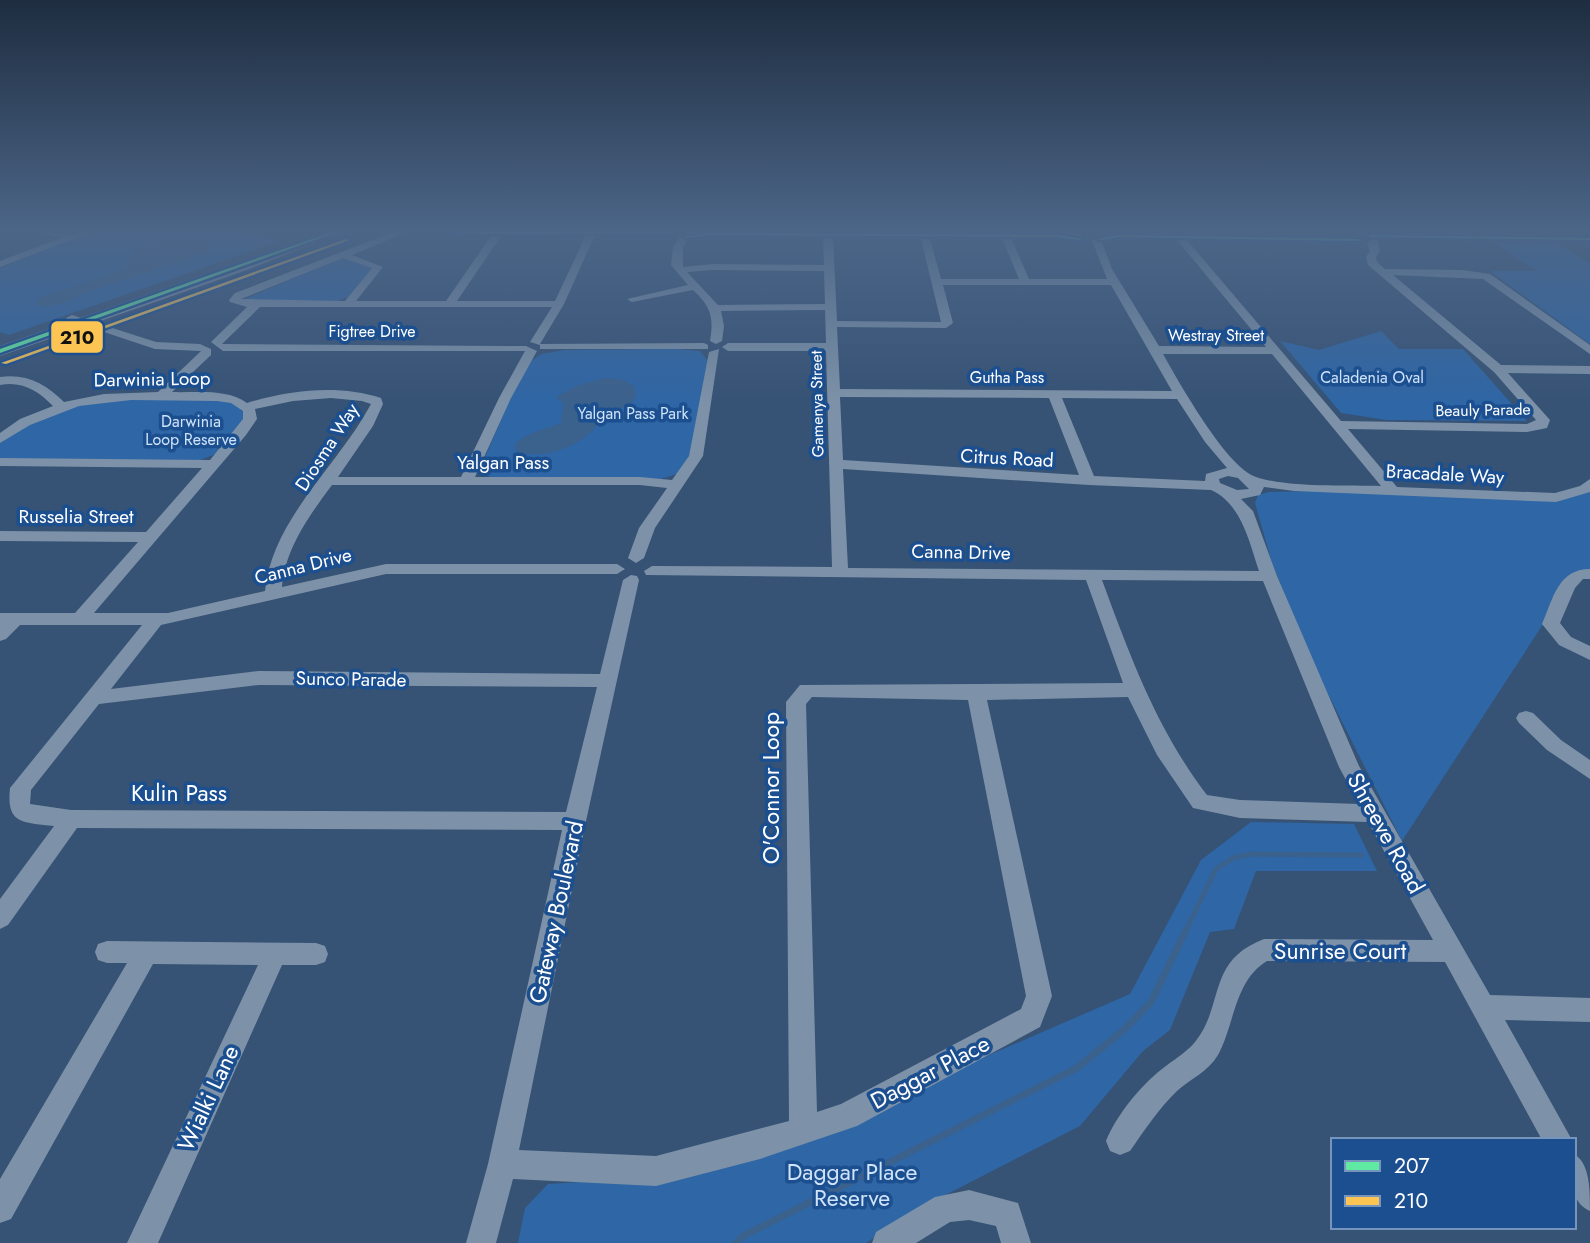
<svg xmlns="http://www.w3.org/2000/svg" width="1590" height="1243" font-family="Jost,sans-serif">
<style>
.green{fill:#2f66a5}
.water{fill:#3b618d}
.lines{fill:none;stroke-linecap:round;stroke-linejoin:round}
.stream-far1{stroke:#3b618d;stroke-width:5}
.stream{stroke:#3b618d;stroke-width:7}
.minor{fill:#7d92a8;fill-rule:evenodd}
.major{fill:#7d8ea7;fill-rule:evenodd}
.bus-1-casing{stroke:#1b4f8f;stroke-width:5}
.bus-2-casing{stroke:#1b4f8f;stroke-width:5}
.bus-1{fill:#60e9a3;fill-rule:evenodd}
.bus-2{fill:#fcc553;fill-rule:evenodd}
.labels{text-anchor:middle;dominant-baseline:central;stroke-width:7;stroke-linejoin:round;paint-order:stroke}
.far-street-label{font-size:16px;fill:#fff;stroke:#1b4f8f}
.far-park-label{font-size:16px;fill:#cfe3fa;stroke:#1b4f8f}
.street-label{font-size:19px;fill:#fff;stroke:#1b4f8f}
.near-street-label{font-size:23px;fill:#fff;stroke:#1b4f8f}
.near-park-label{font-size:23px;fill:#cfe3fa;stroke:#1b4f8f}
.line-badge{stroke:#1b4f8f;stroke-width:2.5}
.pale-badge-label{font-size:19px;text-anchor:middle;font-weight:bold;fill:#111}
</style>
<rect width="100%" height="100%" fill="#365274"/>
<!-- green -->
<path class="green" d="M99,229H232L283,240L9,335L0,332V268Z
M1494,243H1556L1590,264V344L1490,271H1537Z
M340,259H348L372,268L348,297L336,301L242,300Z
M1381,331L1399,349H1463L1527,421L1386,420L1341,413L1280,341L1319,350Z
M677,349L700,351L708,361L690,455L677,474L661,479L495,478L478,473L515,388L530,362L541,354L564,350Z
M106,399L218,400L234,403L244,412V420L216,454L198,461L0,460V443L37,416Z
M1590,484V572H1577L1402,841L1312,662L1272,563L1255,503L1258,495L1269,492L1314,491L1561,500Z
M1251,822L1354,824L1377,871H1256L1234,929L1210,932L1170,1030L1143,1051L1080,1126L916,1210L866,1243H518L525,1208L548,1184L648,1178L980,1059L1130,994L1201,860Z"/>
<!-- water -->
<path class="water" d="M186,238L203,240L212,245L208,253L86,292C71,301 52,309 35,305L39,298L109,275L124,267L133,253L158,243Z
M606,378L624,380L634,386L636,396L631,404L600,418C592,444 541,462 516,451L515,444C527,432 547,429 561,423L563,403L556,397L578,385Z"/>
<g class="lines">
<!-- stream-far1 -->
<path class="stream-far1" d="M1184,934L1216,869L1233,858L1250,854L1362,855"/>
<!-- stream -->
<path class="stream" d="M736,1243L743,1236L1077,1068L1125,1029L1151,1002L1185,932"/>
<!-- minor -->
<path class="minor" d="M31,229C44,229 59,236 71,235C81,234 89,228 100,229L0,267V261L61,238Z
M401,229H414L352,255L383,267L356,301H446L491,236L424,232L420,229L674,230V234L671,235H595L564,304L540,344L704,343L708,345V349H540V345L530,342L552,307H260L222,344L526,346L537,351L511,398L475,477H640L672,480L689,456L709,352L719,349L703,456L655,528L644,558L636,563L628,558L639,528L667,488L640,485H332C309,516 285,549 282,587L386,564H617L625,569L617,574H386L161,625L111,689L259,671L600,674L623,580L631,575L637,576L639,580L586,821L519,1150L656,1156L789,1121L786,702L800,685L1123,683L1086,580L646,575L644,571L652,566L832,567L826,351H728L722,347L728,343H826L825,310L721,311L724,326L722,341L716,344L710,341C714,318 711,306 693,290L632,302L627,299L688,285L671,265L673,247L681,235L689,237L683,247V267L713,264L824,265L823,237L689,235L686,234V230L1080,232L1082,234L1077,237L1011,238L1029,279H1107L1092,240L1119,233L1358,237L1363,240L1361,242L1186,239L1341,421L1527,424L1536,420L1494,372L1368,265L1366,257L1370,251L1367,244L1371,239L1366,236L1371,233L1590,236V242L1377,239L1380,251L1376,257L1377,262L1385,269L1463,270L1490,274L1590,345V354L1483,279L1393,275L1501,365L1590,366V374L1508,373L1550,420L1547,428L1527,432L1348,429L1397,487L1555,493L1580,486L1590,479V492L1556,502L1294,491L1264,487L1260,495L1241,499L1253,511L1277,576L1359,766L1490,995L1590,998V1022L1505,1020L1572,1140H1542L1445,962L1267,961C1234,981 1235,1024 1218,1055C1208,1072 1190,1079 1177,1091C1159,1108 1144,1131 1130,1151L1120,1155L1110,1151L1106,1141C1116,1116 1140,1086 1162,1069C1173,1060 1186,1053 1195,1042C1225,1005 1206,961 1264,939L1433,940L1368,822L1240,818L1193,808L1157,755L1128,697L987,700L1052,996L1040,1027L857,1126L760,1159L656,1186L513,1179L496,1243H466L488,1164L562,830L77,828L8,925L0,929V899L54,826C23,822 6,825 10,788L142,625H20L6,639L0,641V613H75L138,542L0,541V531L146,532L202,468L0,466V458L210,460L243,419V411L231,403L217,401L131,400L79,406L30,425L0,443V433L20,419L53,406C37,390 22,381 0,385V377C26,373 46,384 64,402L104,394L158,392L201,351L155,349L68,320L66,318L72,315L156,342L200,344L211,349V355L172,392C196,393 227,388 247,403C289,390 339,384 381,398L383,404L373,426L338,477H461L499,398L525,351H223L211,342L247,307L230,302L229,300L235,293ZM586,235L555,301H457L501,236ZM833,237L921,239L941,322L837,321ZM1002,238L1019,279H941L930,239ZM1119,239H1176L1266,347L1159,346L1112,269L1102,242ZM343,258L372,268L345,301L241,299ZM713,270L824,271L825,304L718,305L687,272ZM943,285H1111L1172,391L840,389L837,327L946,328L953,323ZM1163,354H1272L1381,486C1346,485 1289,488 1256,477C1226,467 1179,382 1163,354ZM840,397L1049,398L1079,475L843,460ZM331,398L362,401L371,404C338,466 272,519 265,591L168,613H94L246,435L257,419L255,409L293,401ZM1062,398L1177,399L1205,442L1227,468L1206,474L1205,481L1094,476ZM843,469L1089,485L1211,490C1242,504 1249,542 1259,571L848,568ZM1228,476L1238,478L1249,489L1237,490L1220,483L1219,479ZM1102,580L1263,581L1339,767L1359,804L1240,800L1207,795C1157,730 1130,656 1102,580ZM259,685L597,687L566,812L71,810L30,804L31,790L99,704ZM812,697L968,700L1026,996L1021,1009L841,1104L817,1112L806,704Z
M1590,569V579H1583L1575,588L1560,623L1571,637L1590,646V660L1559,645L1542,624C1553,599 1558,569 1590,569Z
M1526,711L1533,713L1561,740L1590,760V779L1547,750L1519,723L1516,718L1519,713Z
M107,941L316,943L325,946L328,954L325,962L316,965H282L158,1243H127L258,965L153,964L11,1219L0,1223V1179L127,963H107L98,960L95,952L98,944Z
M1574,1154C1590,1163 1590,1190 1590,1211C1567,1201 1574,1175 1574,1154Z
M969,1190L1018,1203L1031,1243H1001L996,1226L969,1220L950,1222L916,1243H872L876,1232L935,1197Z"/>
<!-- major -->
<path class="major" d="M334,229H350L247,270L0,356V346Z"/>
<!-- bus-1 casing -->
<g class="bus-1-casing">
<path id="bus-1" d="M340,229H346L0,353V349Z
M422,229L484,232L671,231L673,232L671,233L484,234L424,230Z
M710,233L1058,235L1082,239L1080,240L1058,237L710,235L686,238L684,237Z
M1119,235L1358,239L1360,240L1358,241L1119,237L1100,240L1098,239Z
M1369,235L1590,238V240L1371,237H1369Z"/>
</g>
<!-- bus-2 casing -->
<g class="bus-2-casing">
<path id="bus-2" d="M346,239L350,240L6,364L1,363Z"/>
</g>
<!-- bus-1 -->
<use href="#bus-1" class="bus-1"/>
<!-- bus-2 -->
<use href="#bus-2" class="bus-2"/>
</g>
<!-- sky -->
<linearGradient id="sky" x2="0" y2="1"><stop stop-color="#1e2d40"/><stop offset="0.57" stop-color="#4c6688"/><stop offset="1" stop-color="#4c6688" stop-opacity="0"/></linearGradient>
<rect width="1590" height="403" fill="url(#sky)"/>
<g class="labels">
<!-- far-street labels -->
<g class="far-street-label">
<text x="372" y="331">Figtree Drive</text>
<text x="1216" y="335">Westray Street</text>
<text x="1007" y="377">Gutha Pass</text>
<text transform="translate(817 404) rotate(-91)">Gamenya Street</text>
<text transform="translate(1483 410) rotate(-1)">Beauly Parade</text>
</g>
<!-- far-park labels -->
<g class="far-park-label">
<text x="1372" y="377">Caladenia Oval</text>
<text x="633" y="413">Yalgan Pass Park</text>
<text x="191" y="421">Darwinia<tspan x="191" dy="18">Loop Reserve</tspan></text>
</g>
<!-- street labels -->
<g class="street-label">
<text transform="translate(152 379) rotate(-1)">Darwinia Loop</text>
<text transform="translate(327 447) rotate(-57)">Diosma Way</text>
<text transform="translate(1007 458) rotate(3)">Citrus Road</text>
<text x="503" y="462">Yalgan Pass</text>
<text transform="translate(1445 474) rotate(3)">Bracadale Way</text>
<text x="76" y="516">Russelia Street</text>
<text transform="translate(961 552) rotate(1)">Canna Drive</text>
<text transform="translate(303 566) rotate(-14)">Canna Drive</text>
<text transform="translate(351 679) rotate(1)">Sunco Parade</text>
</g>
<!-- near-street labels -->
<g class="near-street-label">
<text transform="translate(771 788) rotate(-90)">O'Connor Loop</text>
<text x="179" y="793">Kulin Pass</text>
<text transform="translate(1386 833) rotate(61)">Shreeve Road</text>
<text transform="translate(556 912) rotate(-78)">Gateway Boulevard</text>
<text x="1340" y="951">Sunrise Court</text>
<text transform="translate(930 1072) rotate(-28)">Daggar Place</text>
<text transform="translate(208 1098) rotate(-65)">Wialki Lane</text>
</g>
<!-- near-park labels -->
<g class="near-park-label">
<text x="852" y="1172">Daggar Place<tspan x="852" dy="26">Reserve</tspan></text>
</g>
</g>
<rect class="line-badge" x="50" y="320" width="54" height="34" rx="7" fill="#fcc553"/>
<g class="pale-badge-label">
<text x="77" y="344">210</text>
</g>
<!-- legend -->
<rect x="1331" y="1138" width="245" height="91" fill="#1b4f8f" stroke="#7695bc" stroke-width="2"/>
<rect x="1345" y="1161" width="35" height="10" fill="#60e9a3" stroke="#7695bc" stroke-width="2"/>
<text x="1394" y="1173" font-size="21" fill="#ffffff">207</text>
<rect x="1345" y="1196" width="35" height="10" fill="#fcc553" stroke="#7695bc" stroke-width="2"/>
<text x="1394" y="1208" font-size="21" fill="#ffffff">210</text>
</svg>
